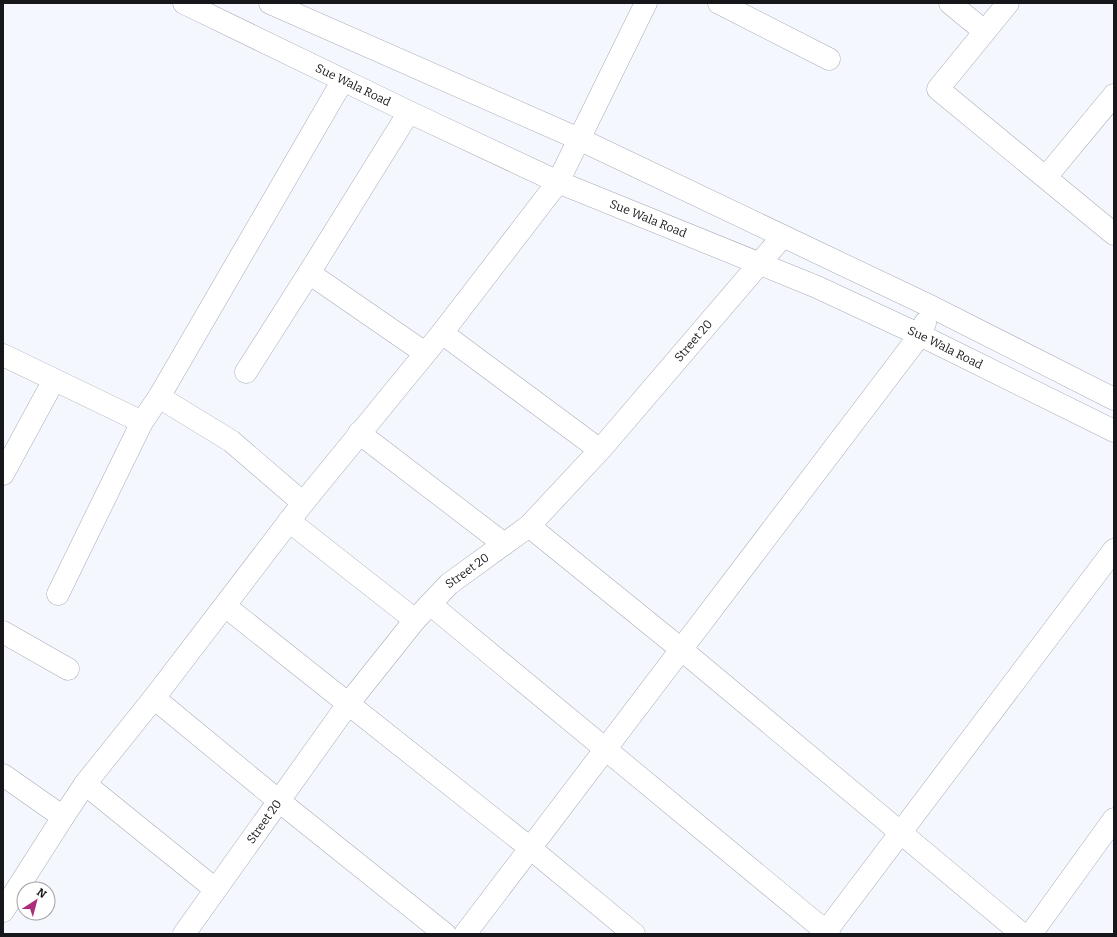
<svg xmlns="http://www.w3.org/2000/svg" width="1117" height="937" font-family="Bitter,serif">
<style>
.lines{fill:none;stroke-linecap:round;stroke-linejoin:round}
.minor-casing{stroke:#a9acb7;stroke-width:23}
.minor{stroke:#fff;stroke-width:22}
.labels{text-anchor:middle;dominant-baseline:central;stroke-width:3.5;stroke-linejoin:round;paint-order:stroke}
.street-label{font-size:12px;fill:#16171b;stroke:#fff}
</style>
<rect width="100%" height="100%" fill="#f5f7fe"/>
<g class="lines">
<!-- minor casing -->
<g class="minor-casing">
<g id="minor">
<path id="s1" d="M184,3L409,112L558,182L817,287L920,335L1114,431"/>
<path d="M270,3L579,139L932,307L1114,399"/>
<path d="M719,3L829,59"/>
<path d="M950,3L984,31"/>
<path d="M1008,3L938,89L1114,234"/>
<path d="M1046,177L1114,95"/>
<path d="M309,273L425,353"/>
<path d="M442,333L600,450"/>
<path d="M3,355L142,422"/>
<path d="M246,372L309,273L409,112"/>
<path d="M159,397L231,441L303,503"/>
<path d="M359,433L504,544"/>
<path d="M3,474L54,380"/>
<path d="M289,521L415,620"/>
<path d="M529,526L682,650L1022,934"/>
<path d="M58,594L142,422L159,397L343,80"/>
<path d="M430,604L829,934"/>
<path d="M225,606L530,848L634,934"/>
<path d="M3,632L68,669"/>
<path d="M154,698L279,801L445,934"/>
<path d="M3,775L63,817"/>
<path d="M85,784L215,889"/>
<path d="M3,911L63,817L85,784L154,698L303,503L442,333L558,182L646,3"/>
<path id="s2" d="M184,934L348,704L415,620L449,584L529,526L600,450L783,236"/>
<path d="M465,934C616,734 769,535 920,335L925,323"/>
<path d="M824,934L1114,550"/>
<path d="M1031,934L1114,819"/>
</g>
</g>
<!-- minor -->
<use href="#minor" class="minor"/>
</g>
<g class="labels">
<!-- street labels -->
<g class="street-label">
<text stroke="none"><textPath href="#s1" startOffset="188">Sue Wala Road</textPath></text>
<text stroke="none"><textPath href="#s1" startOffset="512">Sue Wala Road</textPath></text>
<text stroke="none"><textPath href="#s2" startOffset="786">Street 20</textPath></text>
<text stroke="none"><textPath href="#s1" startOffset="836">Sue Wala Road</textPath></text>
<text stroke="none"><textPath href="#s2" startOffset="462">Street 20</textPath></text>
<text stroke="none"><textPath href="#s2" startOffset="138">Street 20</textPath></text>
</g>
</g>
<!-- border -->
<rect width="1117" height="937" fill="none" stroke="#16171b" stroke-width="8"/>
<!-- north arrow -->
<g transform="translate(36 901) rotate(36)"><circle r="19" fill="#ffffff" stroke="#a2a2a4"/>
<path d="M0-3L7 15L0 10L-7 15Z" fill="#ad2d7a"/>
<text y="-6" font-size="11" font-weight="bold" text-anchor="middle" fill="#16171b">N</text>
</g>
</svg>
